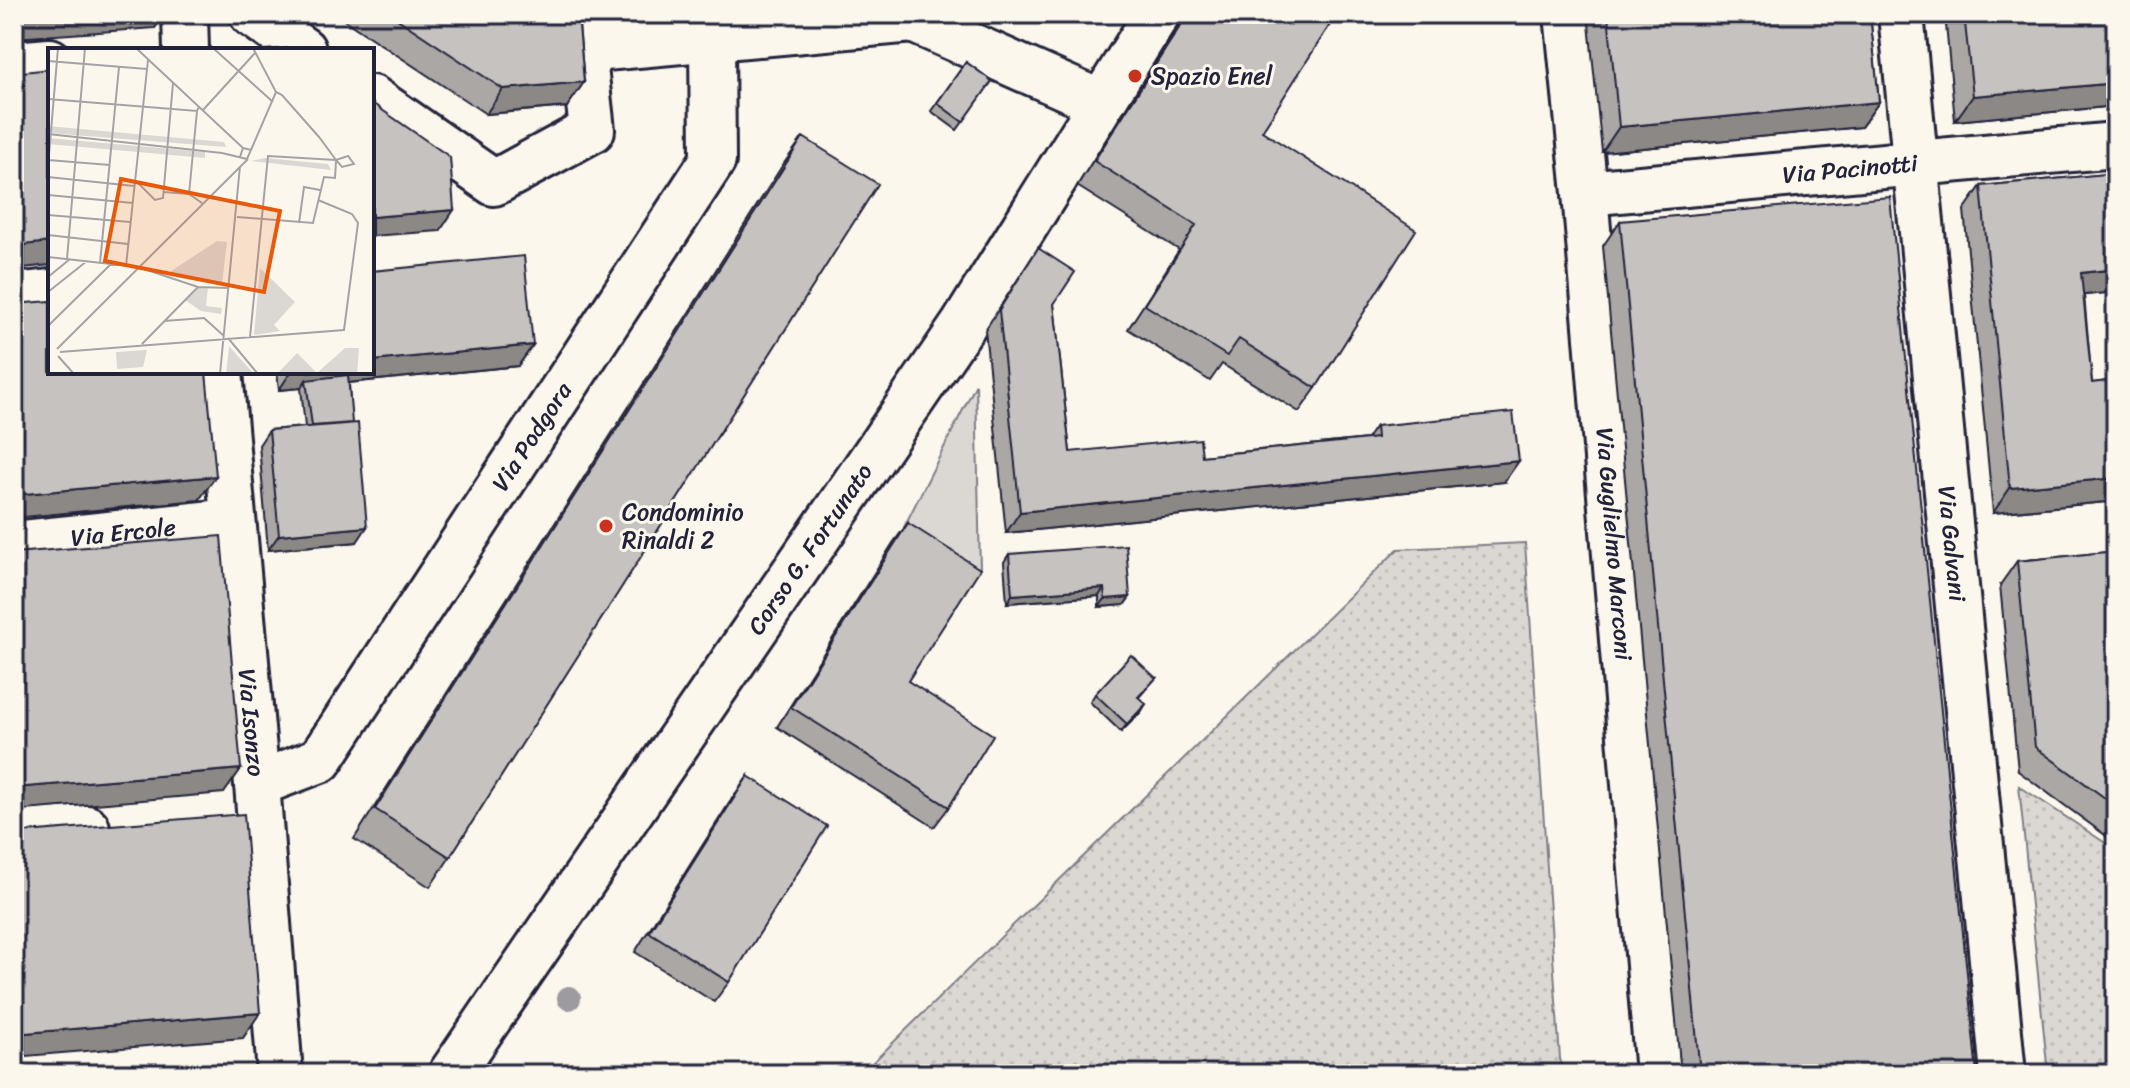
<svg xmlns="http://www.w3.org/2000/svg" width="2130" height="1088" font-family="Sriracha,sans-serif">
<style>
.grass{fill:url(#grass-dots);stroke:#7e7d87;stroke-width:2}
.green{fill:#dbd8d3;stroke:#7e7d87;stroke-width:2}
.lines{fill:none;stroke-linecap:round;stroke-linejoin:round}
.pedestrian-casing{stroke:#22223b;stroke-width:50}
.minor-casing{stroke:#22223b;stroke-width:50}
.secondary-casing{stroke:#22223b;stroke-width:50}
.pedestrian{stroke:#fbf7ec;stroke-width:44}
.minor{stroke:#fbf7ec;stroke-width:44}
.secondary{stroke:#fbf7ec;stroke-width:44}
.tree{fill:#9d9ba0}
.wall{fill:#aaa7a5;stroke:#22223b;stroke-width:2}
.shaded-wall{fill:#8b8886;stroke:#22223b;stroke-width:2}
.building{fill:#c6c2c0;stroke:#22223b;stroke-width:2}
.poi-dot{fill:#c8321e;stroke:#fbf7ec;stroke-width:3}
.labels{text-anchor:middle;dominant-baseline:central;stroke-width:6;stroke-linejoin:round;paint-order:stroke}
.poi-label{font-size:24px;fill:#22223b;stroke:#fbf7ec;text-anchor:start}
.street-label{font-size:24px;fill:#22223b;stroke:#fbf7ec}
.inset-road{fill:none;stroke:#a4a2a5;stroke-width:2}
.view{fill:#e8590c;fill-opacity:0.15;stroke:#e8590c;stroke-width:4}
.inset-edge{fill:none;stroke:#22223b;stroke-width:4}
</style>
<defs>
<pattern id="grass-dots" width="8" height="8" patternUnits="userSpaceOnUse" patternTransform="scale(2)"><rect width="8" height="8" fill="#dbd8d3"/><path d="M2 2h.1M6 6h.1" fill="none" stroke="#bcb9b6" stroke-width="1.8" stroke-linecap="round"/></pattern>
</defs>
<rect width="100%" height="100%" fill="#fbf7ec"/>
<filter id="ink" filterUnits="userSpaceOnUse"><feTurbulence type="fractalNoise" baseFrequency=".0125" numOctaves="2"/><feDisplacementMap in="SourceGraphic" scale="16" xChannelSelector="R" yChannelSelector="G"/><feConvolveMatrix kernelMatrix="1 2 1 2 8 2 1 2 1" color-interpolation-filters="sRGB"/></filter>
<g filter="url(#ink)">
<!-- grass -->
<path class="grass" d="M1525,543L1561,1074H861L1398,549Z
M2019,786L2116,850V1074H2048Z"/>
<!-- green -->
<path class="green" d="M976,384L980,570L904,527Z"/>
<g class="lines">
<!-- pedestrian casing -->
<g class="pedestrian-casing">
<g id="pedestrian">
<path id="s1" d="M257,784L320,760L713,160L712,39"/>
</g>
</g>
<!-- minor casing -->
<g class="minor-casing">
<g id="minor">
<path d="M185,14L186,50"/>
<path d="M252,14L303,50"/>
<path d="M912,14L913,20L1101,103"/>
<path id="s2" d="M1567,14L1585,193L1658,1074"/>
<path id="s3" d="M1901,14L2003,1074"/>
<path d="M583,50L913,20"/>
<path d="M14,64L50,61"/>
<path d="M372,98L494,183L592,130L579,14"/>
<path id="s4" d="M1585,193L2116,145"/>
<path d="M14,296L50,292"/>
<path id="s5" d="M220,372L257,784L280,1074"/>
<path id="s6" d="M14,544L232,521"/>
<path d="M14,833L87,828"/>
</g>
</g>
<!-- secondary casing -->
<g class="secondary-casing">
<g id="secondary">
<path id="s7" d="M451,1074L964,324L1157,14"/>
</g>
</g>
<!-- pedestrian -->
<use href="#pedestrian" class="pedestrian"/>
<!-- minor -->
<use href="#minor" class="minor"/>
<!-- secondary -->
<use href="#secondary" class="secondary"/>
</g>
<!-- trees -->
<circle class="tree" cx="569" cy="998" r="12"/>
<!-- wall -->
<path class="wall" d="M335,14H578L584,82L567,107L486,114Z
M1186,14H1324L1262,131L1316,388L1299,412L1222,364L1210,381L1128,329L1179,250L1077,186Z
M1588,14H1870L1879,102L1861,127L1602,152Z
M1945,14H2116V106L1955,121Z
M966,62L992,81L957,130L931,111Z
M803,137L450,857L430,887L354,839L782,166Z
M2116,173V292L2084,295L2092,383L2116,380V501L1993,513L1964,210L1981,186Z
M1620,221L1977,1074H1681L1603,246Z
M1038,248L1054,304L1070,452L1202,456L1367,439L1376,426L1504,482L1006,533L985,330Z
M533,345L518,366L349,383L357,542L268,550L259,445L269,430L305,427L301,388L279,390L277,372H372Z
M908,523V681L949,807L934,827L777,727L893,543Z
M2116,551V843L2018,771L2000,585L2017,561Z
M1009,554L1130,597L1124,605L1099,607V596L1007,603L1004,562Z
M1156,678L1139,697L1141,712L1121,732L1090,702L1095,694Z
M748,776L729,982L714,1002L635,952L733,797Z"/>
<!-- shaded-wall -->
<path class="shaded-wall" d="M26,14H165L155,28L14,38V15Z
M584,82L567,107L486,114L503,89Z
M2116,83V106L1955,121L1973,96Z
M1879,102L1861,127L1602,152L1619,127Z
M454,210L440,231L372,236V217Z
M50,242V265L14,269V246Z
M2116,269V292L2064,297L2081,273Z
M533,345L518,366L307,387L306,380L301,388L279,390L291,372H372V361Z
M1519,461L1504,482L1006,533L1020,512Z
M216,476L199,500L14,518V495Z
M2116,478V501L1993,513L2010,488Z
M367,527L357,542L268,550L279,535Z
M1104,588L1099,596L1007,603L1012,595Z
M1130,597L1124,605L1099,607L1105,599Z
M1146,704L1141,712L1121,732L1127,724Z
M241,769L224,793L14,811V788Z
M260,1013L243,1038L14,1057V1034Z"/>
<!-- building -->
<path class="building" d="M390,14H578L584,82L503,89Z
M1188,14H1324L1333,20L1262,131L1416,230L1316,388L1239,339L1227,356L1145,305L1196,225L1094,161Z
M1608,14H1870L1879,102L1619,127Z
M1964,14H2116V83L1973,96Z
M294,48L296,50H264Z
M966,62L992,81L963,122L937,103Z
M50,69V242L14,246V73Z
M372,103L450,157L454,210L372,217Z
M803,137L878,184L450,857L375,809Z
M2116,173V269L2081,273L2092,383L2116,380V478L2010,488L1981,186Z
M1890,197L1977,1074H1700L1620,221Z
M1038,248L1075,272L1054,304L1070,452L1200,439L1202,456L1377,438L1376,426L1513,412L1519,461L1020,512L999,310Z
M524,256L533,345L372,361V271Z
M50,301V372H206L216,476L14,495V304Z
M348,375L352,423L312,426L306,380Z
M358,423L367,527L279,535L269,430Z
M908,523L980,569L908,681L993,735L949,807L791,707Z
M221,536L241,769L14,788V553Z
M1126,545L1130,597L1105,599L1104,588L1012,595L1009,554Z
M2116,551V806L2035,747L2017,561Z
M1131,655L1156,678L1138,697L1146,704L1127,724L1095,694Z
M748,776L827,826L729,982L649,932Z
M244,814L260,1013L14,1034V833Z"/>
</g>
<!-- markers -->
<g class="poi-dot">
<circle cx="1135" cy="76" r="8"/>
<circle cx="606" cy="526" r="8"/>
</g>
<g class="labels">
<!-- poi labels -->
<g class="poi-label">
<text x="1151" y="76">Spazio Enel</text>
<text x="622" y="512">Condominio<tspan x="622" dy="28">Rinaldi 2</tspan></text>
</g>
<!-- street labels -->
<g class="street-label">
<text stroke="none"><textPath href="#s4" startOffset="266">Via Pacinotti</textPath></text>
<text stroke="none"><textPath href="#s1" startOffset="454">Via Podgora</textPath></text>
<text stroke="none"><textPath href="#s6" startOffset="110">Via Ercole</textPath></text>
<text stroke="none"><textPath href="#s2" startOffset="532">Via Guglielmo Marconi</textPath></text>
<text stroke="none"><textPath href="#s3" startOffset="532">Via Galvani</textPath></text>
<text stroke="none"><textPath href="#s7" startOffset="636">Corso G. Fortunato</textPath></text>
<text stroke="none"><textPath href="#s5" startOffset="352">Via Isonzo</textPath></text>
</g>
</g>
<!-- overview -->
<g transform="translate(48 48)">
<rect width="326" height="326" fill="#fbf7ec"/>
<path d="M169,193L179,194L174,236L120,225ZM212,220L247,254L226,277L232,283L206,287ZM150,239H160L158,258L174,260L173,266L153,263L137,252ZM181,298L206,326H178ZM297,300H311L309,326H229L249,305L269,325ZM99,302L95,319L69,321L68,304Z" fill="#dbd8d3"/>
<path d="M0,78L176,94L178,99L0,85ZM0,90L157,104V110L0,96ZM217,110L280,116L283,122L203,113Z" fill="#dbd8d3"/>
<path class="inset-road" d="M88,0L195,100M165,0L225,54M0,13L99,21M0,51L149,63L151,59M155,62L207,5M149,63L141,146L154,155M0,86L174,105M203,102L228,44L205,0M174,105L199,111L203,102L195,100L192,109M0,112L62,117M0,119L10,0M0,129L86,138M87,132L107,152L115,150L125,35M116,144L141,146M0,147L85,155M0,167L82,174M189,169L265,175L276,129L287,130L288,113M251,175L256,139L272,142M0,187L80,196M0,209L90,219L150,239L181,240M19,211L37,0M52,215L71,19M78,218L100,12M0,229L22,211M0,244L39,213M116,273L156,270L176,288M0,278L63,216M202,289L220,108L288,112L300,108L306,116L294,119L288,112L271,89L234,47L228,44M180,290L210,326M94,296L150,239M9,301L200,111M12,304L296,282L310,175L304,166L270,152M10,308L26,326M172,326L192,118"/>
<path class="view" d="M73,131L232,163L216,244L57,213Z"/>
<rect width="326" height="326" class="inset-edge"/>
</g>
<!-- margin -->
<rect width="2130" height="1088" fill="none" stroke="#fbf7ec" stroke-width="48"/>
<rect x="24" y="24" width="2082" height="1040" fill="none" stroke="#22223b" stroke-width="3" filter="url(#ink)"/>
</svg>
